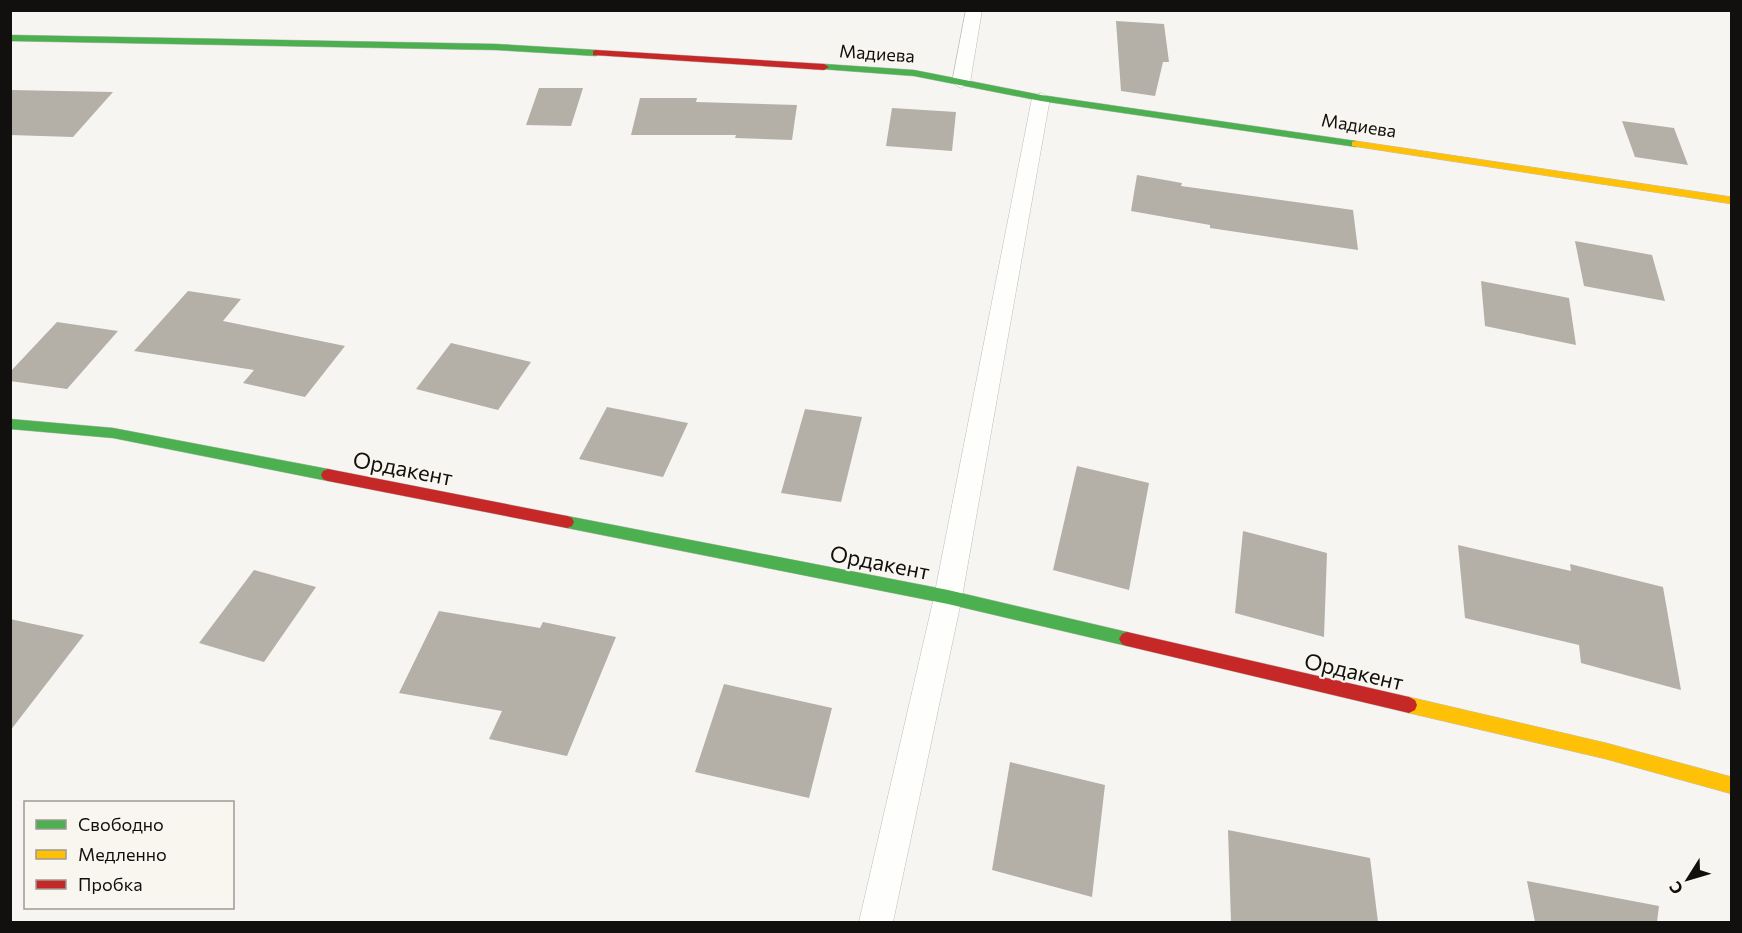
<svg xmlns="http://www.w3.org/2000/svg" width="1742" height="933" font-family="Commissioner,sans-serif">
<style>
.building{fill:#b4afa7}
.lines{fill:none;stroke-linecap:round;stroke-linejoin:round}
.lane-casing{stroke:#bebdba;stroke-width:1}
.fast-casing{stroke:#bebdba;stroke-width:1}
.slow-casing{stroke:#bebdba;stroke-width:1}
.jam-casing{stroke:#bebdba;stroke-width:1}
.lane{fill:#fefefd;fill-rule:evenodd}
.fast{fill:#4caf50;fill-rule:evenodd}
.slow{fill:#ffc107;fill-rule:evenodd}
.jam{fill:#c62828;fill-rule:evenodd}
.labels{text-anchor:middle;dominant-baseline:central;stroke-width:4.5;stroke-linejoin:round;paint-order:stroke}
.far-street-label{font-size:18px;fill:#11100e;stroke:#f9f6ef}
.street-label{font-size:22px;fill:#11100e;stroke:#f9f6ef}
</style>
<rect width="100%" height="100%" fill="#f7f5f1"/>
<!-- building -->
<path class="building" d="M1116,21L1164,24L1169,62H1163L1155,96L1121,91Z
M539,88H583L571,126L526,125Z
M10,90L113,92L73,137L10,135Z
M640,98H697L696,102L797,105L792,140L735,138L736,135H631Z
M892,108L956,112L952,151L886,146Z
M1622,121L1674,128L1688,165L1635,157Z
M1137,175L1182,183L1181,186L1353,210L1358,250L1210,228V225L1131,211Z
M1575,241L1652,255L1665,301L1584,286Z
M1481,281L1569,298L1576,345L1485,326Z
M188,291L241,299L223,321L345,346L305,397L243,383L254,370L134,351Z
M57,322L118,331L67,389L10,381V372Z
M451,343L531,362L498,410L416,389Z
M607,407L688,423L663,477L579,459Z
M805,409L862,417L841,502L781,493Z
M1077,466L1149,483L1129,590L1053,570Z
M1243,531L1327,553L1324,637L1235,613Z
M1458,545L1571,571L1570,564L1663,587L1681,690L1581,663L1579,645L1465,618Z
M254,570L316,587L264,662L199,643Z
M439,611L540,628L543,622L616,637L567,756L489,739L502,711L399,693Z
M10,619L84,635L10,731Z
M724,684L832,708L809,798L695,772Z
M1010,762L1105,785L1092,897L992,870Z
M1228,830L1370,858L1378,922H1231Z
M1527,881L1659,906L1657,922H1535Z"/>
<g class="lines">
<!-- lane casing -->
<g class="lane-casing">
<path id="lane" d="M966,10H982L970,83L961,88L952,83Z
M1041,93L1050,98L962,597L893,922H859L934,597L1032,98Z"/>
</g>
<!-- fast casing -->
<g class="fast-casing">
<path id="fast" d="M10,35L496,44L596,50L601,53L596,56L496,50L10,41Z
M824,64L914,70L1041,95L1356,141L1361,144L1356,147L1041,101L914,76L821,69V65Z
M10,419L113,428L328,469L333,471L335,475L333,479L328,481L113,438L10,429Z
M567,516L948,590L1127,632L1132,634L1135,639L1132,644L1127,646L948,604L567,528L562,526L560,522L562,518Z"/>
</g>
<!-- slow casing -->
<g class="slow-casing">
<path id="slow" d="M1356,141L1732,197V204L1352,146V142Z
M1409,697L1606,743L1732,777V794L1606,759L1409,713L1403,710L1401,705L1403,700Z"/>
</g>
<!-- jam casing -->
<g class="jam-casing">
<path id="jam" d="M596,50L824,64L829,67L824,70L593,55V51Z
M328,469L567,516L572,518L574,522L572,526L567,528L328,481L323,479L321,475L323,471Z
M1127,632L1409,697L1415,700L1417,705L1415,710L1409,713L1127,646L1122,644L1119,639L1122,634Z"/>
</g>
<!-- lane -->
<use href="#lane" class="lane"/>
<!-- fast -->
<use href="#fast" class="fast"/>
<!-- slow -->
<use href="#slow" class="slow"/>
<!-- jam -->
<use href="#jam" class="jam"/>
</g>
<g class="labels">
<!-- far-street labels -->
<g class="far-street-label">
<text transform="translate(877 53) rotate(4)">Мадиева</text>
<text transform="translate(1359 125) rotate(9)">Мадиева</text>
</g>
<!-- street labels -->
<g class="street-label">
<text transform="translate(403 468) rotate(11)">Ордакент</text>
<text transform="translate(880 562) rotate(11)">Ордакент</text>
<text transform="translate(1354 671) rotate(13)">Ордакент</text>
</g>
</g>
<!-- border -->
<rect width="1742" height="933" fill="none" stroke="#11100e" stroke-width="24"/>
<!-- legend -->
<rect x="24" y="801" width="210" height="108" fill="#f9f6ef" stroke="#9c9a95" stroke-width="1.5"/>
<rect x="36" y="820" width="30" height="9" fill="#4caf50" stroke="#9c9a95" stroke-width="1.5"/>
<text x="78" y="831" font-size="18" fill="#11100e">Свободно</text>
<rect x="36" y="850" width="30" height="9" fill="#ffc107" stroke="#9c9a95" stroke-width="1.5"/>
<text x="78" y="861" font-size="18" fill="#11100e">Медленно</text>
<rect x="36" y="880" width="30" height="9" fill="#c62828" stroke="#9c9a95" stroke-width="1.5"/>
<text x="78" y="891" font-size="18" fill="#11100e">Пробка</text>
<!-- north arrow -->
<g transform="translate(1688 879) rotate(233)" stroke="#f9f6ef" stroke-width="4.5" paint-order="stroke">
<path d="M0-4.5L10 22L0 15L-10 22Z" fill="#11100e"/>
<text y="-9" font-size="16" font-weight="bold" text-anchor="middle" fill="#11100e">С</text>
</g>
</svg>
